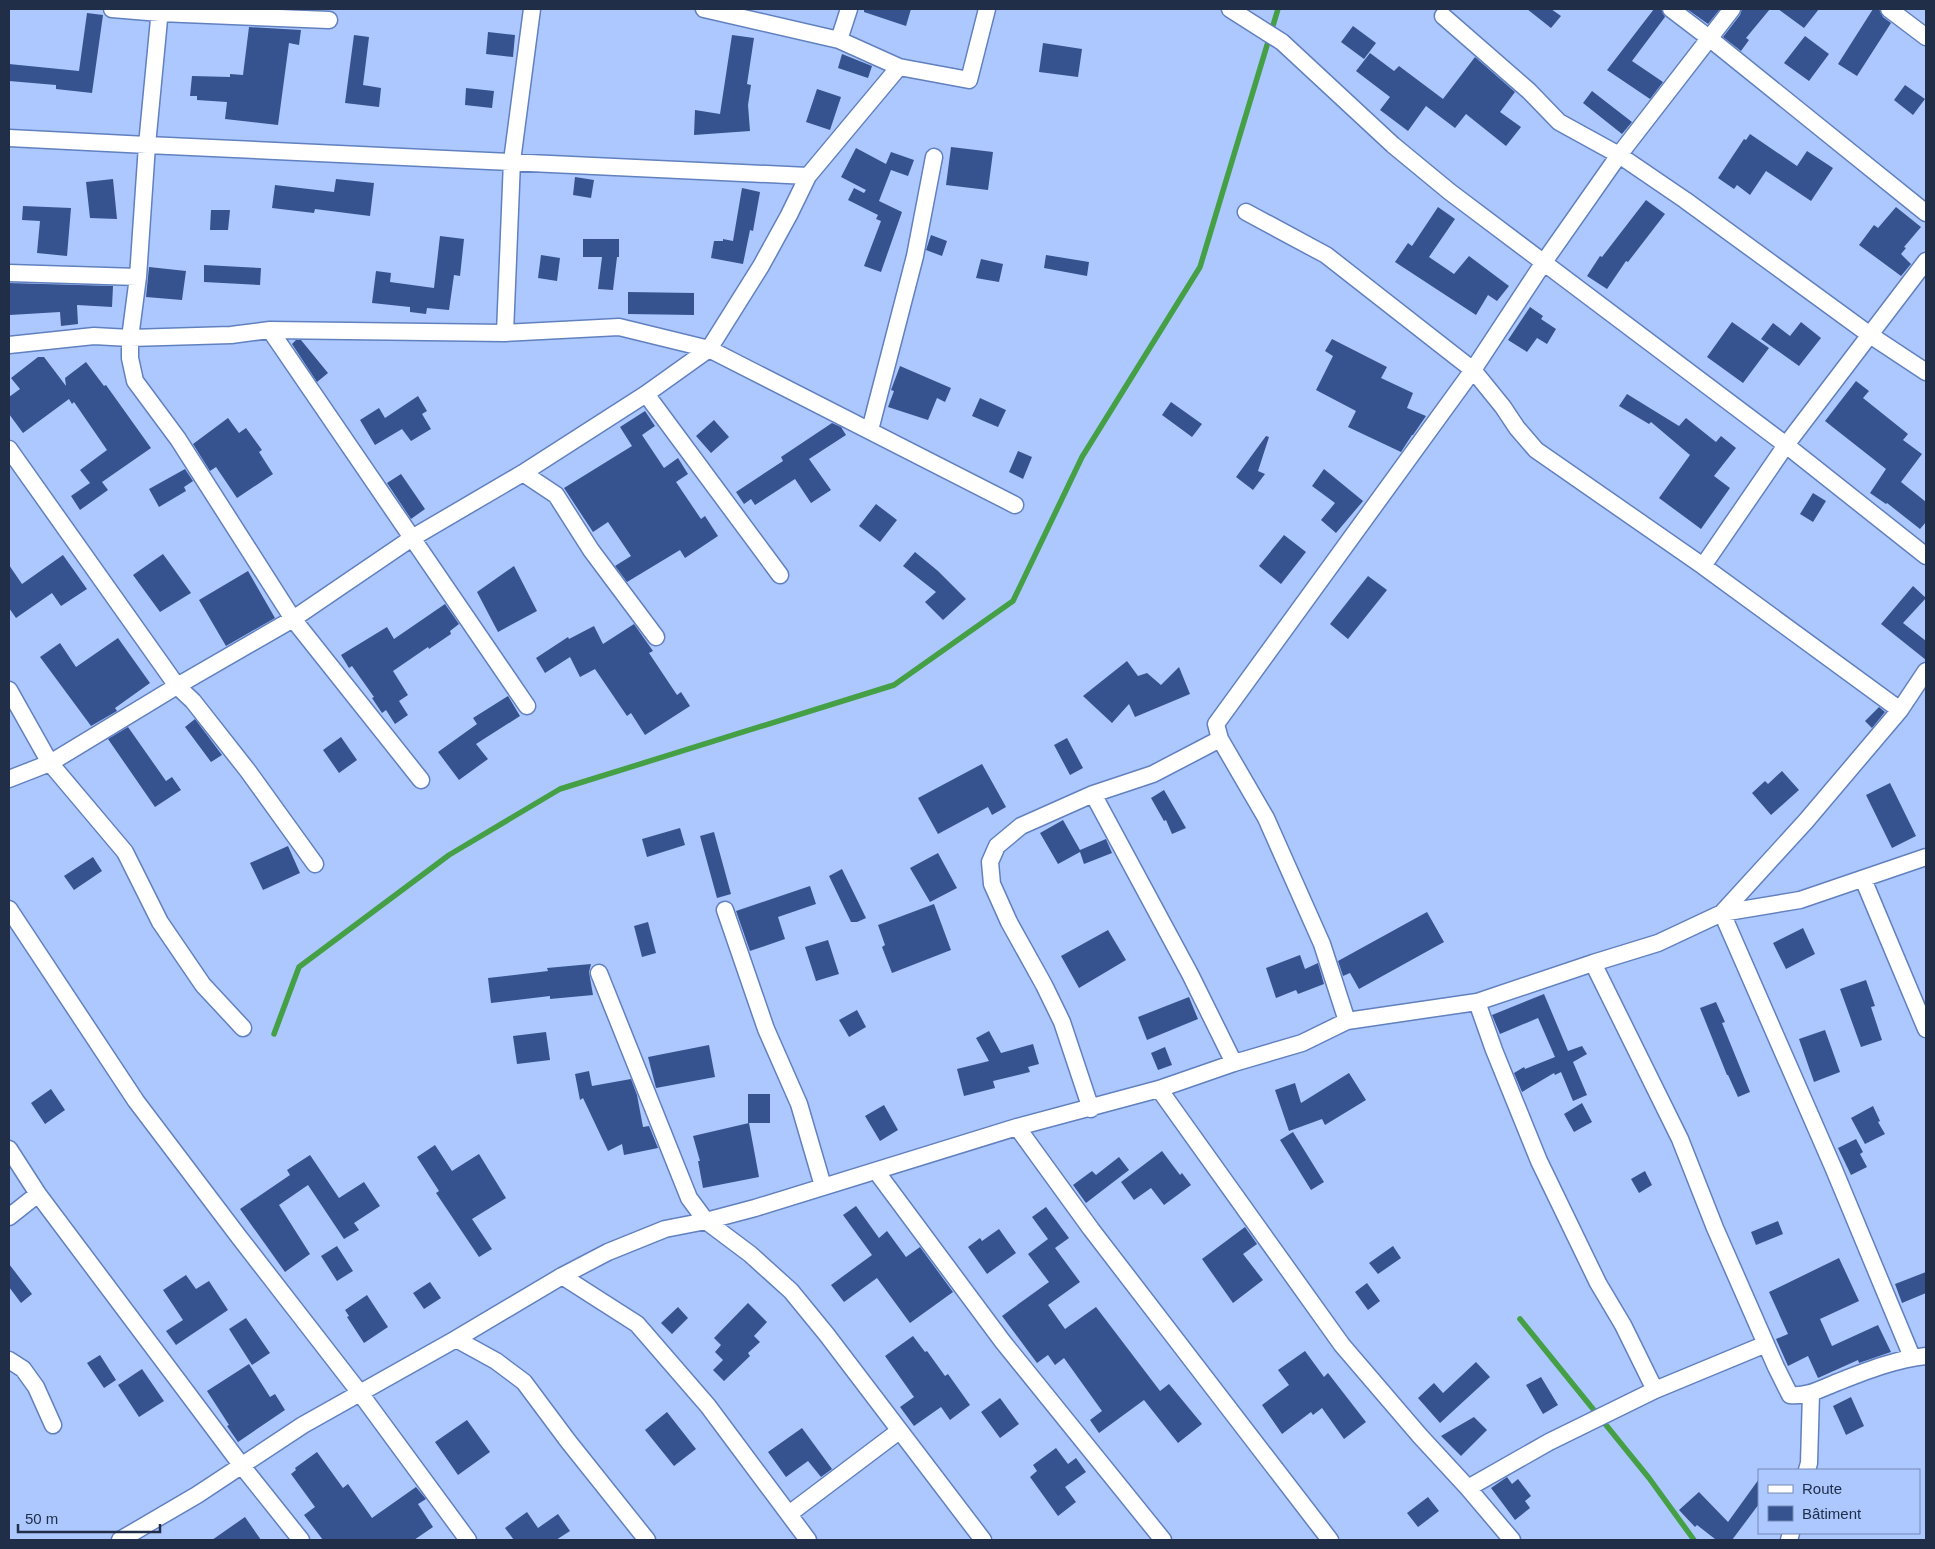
<svg xmlns="http://www.w3.org/2000/svg" width="1935" height="1549" font-family="Helvetica,sans-serif">
<style>
.lines{fill:none;stroke-linecap:round;stroke-linejoin:round}
.stream{stroke:#45a045;stroke-width:5.5}
.building{fill:#37538f}
.minor-casing{stroke:#6180bf;stroke-width:19}
.minor{stroke:#fff;stroke-width:16}
</style>
<rect width="100%" height="100%" fill="#acc8fe"/>
<g class="lines">
<!-- stream -->
<path class="stream" d="M274,1034L299,967L449,855L560,789L894,685L1013,601L1082,457L1200,267L1278,9
M1520,1319L1649,1478L1694,1540"/>
</g>
<!-- building -->
<path class="building" d="M864,9H911L906,26L864,12Z
M1527,9H1551L1561,16L1551,28Z
M1654,9H1661L1665,17L1632,61L1663,82L1650,99L1607,70Z
M1687,9H1720L1708,24Z
M1742,9H1770L1746,38L1749,40L1741,51L1723,37L1740,15Z
M1778,9H1819L1804,28Z
M1873,9H1879L1883,17L1891,23L1857,76L1838,64Z
M87,13L103,15L92,93L56,89V85L9,81V64L79,71Z
M1353,26L1376,43L1364,59L1341,42Z
M249,27L301,30L299,45L289,43L278,125L225,119L227,102L197,100V96H190L192,76L230,77V74L243,75Z
M488,32L515,35L513,57L486,54Z
M354,35L369,37L363,85L381,88L379,107L345,103Z
M732,35L754,38L747,84L751,85L748,105L750,131L694,135L695,110L720,114Z
M1805,36L1829,54L1809,81L1784,63Z
M1043,43L1082,49L1078,77L1039,72Z
M1370,53L1394,71L1399,66L1443,99L1475,57L1515,92L1500,112L1521,127L1506,146L1466,114L1455,128L1426,106L1408,131L1380,110L1390,97L1356,71Z
M842,54L872,66L868,78L838,68Z
M1905,85L1925,99L1913,115L1894,100Z
M466,88L494,91L492,108L465,105Z
M817,89L841,97L830,130L806,122Z
M1592,91L1632,122L1622,134L1583,103Z
M1750,134L1797,166L1807,151L1833,168L1811,201L1766,171L1750,195L1737,185L1734,189L1718,178L1744,139L1746,140Z
M951,147L993,152L988,190L946,185Z
M856,148L886,164L891,152L914,160L908,176L891,170L879,201L902,212L881,272L864,266L881,221L876,219L878,215L848,200L854,188L864,193L866,190L841,177Z
M575,177L594,180L591,198L573,195Z
M113,179L117,219L90,218L86,182Z
M336,179L374,183L370,216L315,209L314,213L272,208L275,185L334,192Z
M742,188L760,192L753,231L750,230L743,264L711,258L714,241H723V239L733,241Z
M1646,200L1665,214L1628,262L1626,261L1607,289L1587,276L1600,256L1602,257Z
M23,206L71,208L67,256L37,253L40,221L22,220Z
M1438,207L1455,219L1429,257L1454,274L1469,256L1509,286L1497,301L1488,295L1476,315L1395,262L1408,243L1412,246Z
M1896,207L1921,227L1904,247L1906,248L1901,254L1911,264L1901,276L1859,245L1874,225L1878,228Z
M211,210H230L228,230H210Z
M931,235L947,241L942,256L926,250Z
M440,236L464,239L460,276L454,275L449,310L427,308L426,314L410,312V307L372,303L376,271L391,273L390,282L434,288Z
M583,239H619V257H617L613,290L598,289L602,257H583Z
M541,255L560,258L557,281L538,278Z
M1046,255L1089,262L1087,276L1044,268Z
M981,259L1003,264L999,282L976,278Z
M204,265L261,268L260,285L204,282Z
M149,267L186,271L182,300L146,297Z
M9,283L113,286L112,307L77,305L78,324L61,326L60,312L10,315Z
M628,292L694,293V315L628,314Z
M1530,307L1543,316L1541,319L1556,329L1547,344L1537,338L1527,352L1508,340Z
M1732,322L1769,348L1743,383L1707,357Z
M1801,322L1821,338L1799,366L1761,339L1773,323L1790,336Z
M1332,339L1387,367L1381,378L1413,393L1407,408L1426,416L1413,435H1412L1401,452L1348,427L1356,411L1316,390L1333,356L1325,351Z
M296,340H301L328,373L317,382L292,344Z
M38,357H44L66,386L65,378L86,362L104,386L106,385L151,448L102,482L108,490L80,510L71,496L90,483L80,470L107,450L74,402L72,404L69,399L23,433L9,414V397L20,389L11,378Z
M900,366L951,388L945,402L937,398L928,420L888,407L894,391L891,390Z
M1856,381L1869,391L1863,398L1908,434L1903,440L1922,454L1901,482L1926,502V522L1920,529L1887,503L1886,504L1870,493L1886,469L1825,421Z
M1627,394L1679,426L1686,418L1716,442L1721,436L1736,448L1714,476L1730,488L1701,529L1659,498L1690,455L1651,422L1649,424L1619,406Z
M418,396L427,411L422,414L431,429L411,441L402,429L375,445L360,420L379,408L385,418Z
M980,398L1006,410L998,427L972,416Z
M1171,402L1202,424L1192,437L1162,415Z
M645,411L655,426L642,435L664,468L678,458L688,474L676,482L701,519L705,516L718,536L685,558L680,550L627,582L615,566L631,556L608,522L593,532L564,488L632,446L620,427Z
M228,418L239,433L246,428L262,450L259,452L273,474L237,498L216,467L210,471L193,444Z
M714,420L729,437L711,453L696,436Z
M832,423L841,427L846,435L809,459L831,490L811,503L795,479L755,505L751,499L744,504L736,492L783,461L781,457Z
M1266,436L1269,437L1258,471L1265,474L1253,490L1236,477Z
M1018,451L1032,457L1023,479L1009,472Z
M185,469L193,481L184,487L186,491L159,507L149,489Z
M1324,469L1363,501L1336,533L1321,520L1335,503L1312,486Z
M401,474L425,509L411,519L387,483Z
M1813,493L1826,501L1813,522L1800,514Z
M876,504L897,520L880,542L859,526Z
M1284,535L1306,552L1281,584L1259,566Z
M915,552L938,571L966,599L943,620L925,602L936,592L903,566Z
M163,554L191,593L160,612L133,575Z
M63,555L87,589L61,606L52,593L16,618L9,608V565L22,584Z
M514,566L537,611L498,632L477,592Z
M248,571L275,618L226,646L199,600Z
M1368,576L1387,590L1348,639L1330,624Z
M1913,586L1926,598L1903,623L1926,641V660L1881,624Z
M445,604L459,624L450,631L451,634L429,649L428,647L393,671L408,695L399,701L408,715L395,724L386,710L382,713L372,698L374,697L352,666L349,668L341,655L387,627L394,639Z
M634,624L653,651L649,653L677,695L681,692L690,706L645,735L631,713L627,716L595,669L580,677L570,657L545,673L536,658L568,637L569,639L594,626L603,644Z
M118,638L150,683L115,708L117,711L91,726L40,657L60,643L76,667Z
M1127,661L1138,676L1147,673L1161,685L1179,667L1190,694L1135,717L1129,704L1112,723L1083,696Z
M508,696L520,716L476,744L488,759L459,780L438,752L477,724L473,718Z
M1879,707L1885,712L1872,728L1865,721Z
M195,719L222,755L211,762L185,727Z
M128,727L166,781L172,777L181,790L155,807L108,739Z
M341,737L357,760L339,773L323,750Z
M1067,738L1083,768L1070,775L1054,745Z
M982,764L1006,807L992,815L988,807L938,834L918,798Z
M1782,771L1799,790L1771,815L1752,793L1765,781L1768,784Z
M1890,783L1916,836L1892,848L1866,795Z
M1164,790L1186,828L1172,834L1166,820L1164,821L1151,798Z
M1063,820L1080,850L1106,839L1112,853L1084,864L1080,852L1058,864L1040,833Z
M680,828L685,845L647,857L642,839Z
M714,832L731,894L717,898L700,836Z
M288,846L300,873L263,890L250,863Z
M938,853L957,888L930,902L910,868Z
M93,857L102,871L74,890L64,876Z
M842,869L866,918L857,922H851L829,876Z
M810,886L816,904L778,917L785,939L750,951L736,911Z
M934,904L951,950L892,973L882,947L885,945L878,925Z
M1427,912L1444,942L1359,989L1350,973L1343,976L1338,961Z
M648,922L656,953L642,957L634,926Z
M1803,928L1815,954L1786,969L1773,943Z
M1108,930L1126,960L1079,988L1061,956Z
M828,940L839,974L816,981L805,947Z
M1300,955L1305,969L1318,963L1324,984L1298,994L1296,990L1276,998L1266,968Z
M591,964L589,972L593,995L550,999V996L491,1003L488,978L548,971L547,968Z
M1866,980L1875,1006L1871,1007L1882,1040L1861,1047L1840,989Z
M1544,994L1568,1051L1582,1046L1587,1054L1573,1062L1587,1095L1573,1101L1561,1072L1555,1075L1554,1073L1522,1092L1514,1073L1524,1067L1525,1069L1555,1057L1538,1018L1500,1034L1492,1015Z
M1189,997L1198,1019L1147,1040L1138,1017Z
M1716,1002L1725,1022L1722,1023L1750,1092L1738,1097L1728,1075H1727L1700,1008Z
M857,1010L866,1027L849,1037L839,1020Z
M1825,1030L1840,1072L1814,1082L1799,1039Z
M989,1031L1001,1053L1033,1044L1039,1064L1028,1067L1030,1072L993,1081L995,1088L964,1096L957,1069L989,1061L976,1038Z
M546,1032L550,1060L517,1064L513,1036Z
M709,1045L715,1077L656,1088L648,1057Z
M1165,1047L1172,1065L1158,1070L1151,1053Z
M589,1071L592,1086L631,1079L637,1095L643,1127L649,1126L658,1148L624,1155L622,1144L608,1151L583,1098L580,1100L575,1074Z
M1349,1073L1366,1100L1325,1125L1322,1119L1289,1131L1275,1090L1295,1083L1301,1103Z
M51,1089L65,1110L45,1124L31,1103Z
M748,1094H770V1123H748Z
M1582,1103L1592,1122L1574,1132L1564,1114Z
M884,1105L898,1130L880,1141L865,1116Z
M1873,1106L1880,1121L1878,1122L1885,1134L1865,1144L1851,1118Z
M749,1123L759,1177L703,1188L698,1161H700L693,1136Z
M1293,1132L1324,1182L1311,1190L1280,1140Z
M1856,1139L1863,1152L1860,1154L1867,1167L1851,1175L1838,1148Z
M435,1145L452,1171L479,1154L506,1198L472,1219L492,1249L479,1257L436,1193L439,1191L417,1157Z
M1162,1151L1180,1175L1182,1173L1191,1185L1164,1205L1151,1188L1134,1200L1121,1182Z
M310,1155L339,1198L364,1182L380,1206L354,1223L359,1230L344,1239L308,1185L279,1205L310,1254L285,1272L240,1209L290,1175L287,1170Z
M1119,1157L1129,1170L1086,1203L1073,1185L1092,1171L1096,1175Z
M1645,1171L1652,1185L1639,1193L1631,1179Z
M856,1206L879,1238L887,1231L906,1257L920,1247L953,1292L910,1323L877,1278L844,1302L831,1285L872,1255L843,1215Z
M1046,1207L1069,1238L1055,1248L1080,1282L1048,1305L1065,1329L1096,1307L1160,1391L1169,1384L1202,1424L1178,1443L1144,1400L1099,1433L1090,1420L1102,1411L1064,1358L1055,1365L1048,1355L1037,1363L1002,1316L1049,1282L1028,1254L1048,1239L1032,1217Z
M1778,1221L1783,1234L1756,1245L1751,1232Z
M1245,1227L1257,1244L1243,1254L1263,1280L1233,1303L1202,1259Z
M999,1229L1016,1253L987,1274L968,1247L980,1238L982,1241Z
M337,1246L353,1271L337,1281L321,1256Z
M1393,1246L1401,1258L1378,1274L1369,1263Z
M1839,1258L1859,1301L1820,1319L1832,1346L1878,1325L1891,1352L1859,1363L1858,1360L1818,1378L1808,1356L1788,1366L1776,1339L1788,1334L1769,1292Z
M9,1264L32,1294L21,1303L9,1287Z
M1926,1272V1293L1902,1303L1895,1284Z
M186,1275L196,1289L209,1281L228,1310L176,1345L166,1331L183,1320L163,1290Z
M430,1282L441,1298L424,1309L413,1293Z
M1367,1283L1380,1301L1368,1310L1355,1292Z
M367,1295L388,1327L364,1343L347,1317L349,1316L345,1310Z
M748,1303L767,1322L754,1336L760,1342L748,1353L750,1356L724,1381L713,1370L723,1360L715,1352L721,1345L714,1338Z
M678,1307L688,1318L672,1334L661,1323Z
M246,1318L270,1353L252,1365L229,1329Z
M913,1336L925,1352L927,1351L945,1376L948,1374L970,1405L950,1420L941,1407L914,1426L900,1407L914,1397L885,1356Z
M1305,1351L1324,1377L1328,1373L1366,1422L1344,1439L1322,1408L1313,1415L1311,1412L1282,1434L1262,1405L1289,1385L1278,1370Z
M100,1355L116,1380L104,1388L87,1363Z
M1476,1362L1490,1377L1440,1423L1418,1398L1434,1383L1443,1393Z
M249,1364L270,1397L275,1394L285,1410L238,1442L227,1426L229,1425L207,1391Z
M142,1369L164,1401L139,1417L118,1385Z
M1541,1377L1558,1405L1543,1414L1526,1385Z
M1851,1397L1864,1426L1846,1435L1833,1406Z
M1000,1398L1019,1424L1000,1438L981,1412Z
M667,1412L696,1449L674,1466L645,1430Z
M1474,1417L1487,1430L1461,1456L1441,1436Z
M467,1420L490,1452L458,1475L435,1442Z
M802,1428L832,1469L821,1477L808,1461L786,1477L768,1452Z
M1056,1448L1068,1464L1076,1458L1086,1472L1065,1487L1076,1502L1058,1516L1030,1477L1037,1471L1033,1465Z
M317,1452L343,1488L348,1484L372,1518L416,1487L426,1499L418,1504L433,1527L414,1540H323L304,1515L315,1507L291,1474L296,1470L295,1468Z
M1507,1477L1512,1484L1518,1479L1531,1496L1525,1501L1530,1508L1515,1520L1491,1488Z
M1759,1479V1504L1732,1540H1714L1715,1539L1697,1525L1695,1527L1679,1510L1699,1492L1728,1522Z
M1428,1497L1439,1511L1418,1527L1407,1513Z
M527,1512L538,1528L558,1514L570,1531L556,1540H514L505,1528Z
M245,1517L261,1540H212Z"/>
<g class="lines">
<!-- minor casing -->
<g class="minor-casing">
<path id="minor" d="M112,9L160,13L329,20
M160,9L147,145L808,176
M704,9L839,40L899,67L969,80L987,9
M1230,9L1282,42L1393,145L1450,192L1786,445L1926,556
M1671,9L1709,38L1926,213
M1889,9L1926,37
M1443,16L1529,91L1559,122L1619,155L1685,200L1870,335L1926,372
M839,40L849,9
M9,138L147,145L138,277L130,338V358L135,381L178,439L293,619L421,780
M1246,212L1326,255L1473,370L1503,407L1517,428L1536,450L1703,566L1900,710
M9,273L138,277
M270,330L527,706
M505,333L512,161L532,9
M9,345L94,336L130,338L231,335L270,330L505,333L619,327L709,349L1015,505
M646,394L780,575
M870,430L915,256L934,157
M9,449L177,686L193,701L248,771L315,864
M523,473L556,495L591,550L656,637
M1703,566L1786,445L1926,261
M9,690L50,763L125,852L160,922L203,985L243,1028
M9,779L50,763L177,686L293,619L412,538L523,473L646,394L709,349L761,266L789,215L808,176L899,67
M1093,794L1190,974L1234,1063
M1863,879L1926,1029
M9,909L136,1101L239,1237L360,1393L468,1540
M725,910L766,1029L799,1104L823,1186
M1722,913L1833,1167L1912,1357
M1722,913L1806,821L1900,710L1926,671
M1593,963L1680,1139L1715,1228L1776,1367L1790,1395C1808,1397 1822,1388 1838,1382C1866,1371 1896,1359 1926,1356
M599,973L689,1198L706,1221L750,1254L791,1291L827,1335L983,1540
M1477,1002L1494,1050L1539,1161L1598,1283L1623,1325L1655,1390
M1347,1021L1322,944L1266,818L1220,739L1216,724L1473,370L1544,262L1619,155L1732,9
M1159,1089L1342,1345L1420,1436L1468,1488L1512,1540
M1091,1109L1062,1022L1044,985L1009,922L992,884L990,862L997,846L1021,826L1093,794L1153,774L1220,739
M1017,1127L1091,1229L1330,1540
M9,1149L38,1194L242,1466L301,1540
M876,1171L1003,1342L1163,1540
M9,1217L38,1194
M562,1276L637,1324L708,1406L808,1540
M456,1339L496,1361L524,1382L568,1441L647,1540
M9,1360L23,1369L36,1387L53,1425
M1807,1470L1809,1463L1811,1393
M1468,1488L1549,1442L1655,1390L1766,1344
M789,1514L899,1431
M120,1540L197,1495L303,1425L456,1339L562,1276L608,1252L665,1229L706,1221L755,1208L1017,1127L1159,1089L1234,1063L1302,1043L1347,1021L1477,1002L1593,963L1658,943L1722,913L1800,900L1926,857
M1789,1540L1791,1533"/>
</g>
<!-- minor -->
<use href="#minor" class="minor"/>
</g>
<!-- border -->
<rect width="1935" height="1549" fill="none" stroke="#212e48" stroke-width="20"/>
<!-- legend -->
<rect x="1758" y="1469" width="162" height="65" fill="#acc8fe" stroke="#748ab5"/>
<rect x="1768" y="1485" width="25" height="8" fill="#ffffff" stroke="#748ab5"/>
<text x="1802" y="1494" font-size="15" fill="#212e48">Route</text>
<rect x="1768" y="1506" width="25" height="15" fill="#37538f" stroke="#748ab5"/>
<text x="1802" y="1519" font-size="15" fill="#212e48">Bâtiment</text>
<!-- scale -->
<path d="M18 1524v8h142v-8" fill="none" stroke="#212e48" stroke-width="2.5"/>
<text x="25" y="1524" font-size="15" fill="#212e48" stroke="#acc8fe" stroke-width="4" paint-order="stroke">50 m</text>
</svg>
